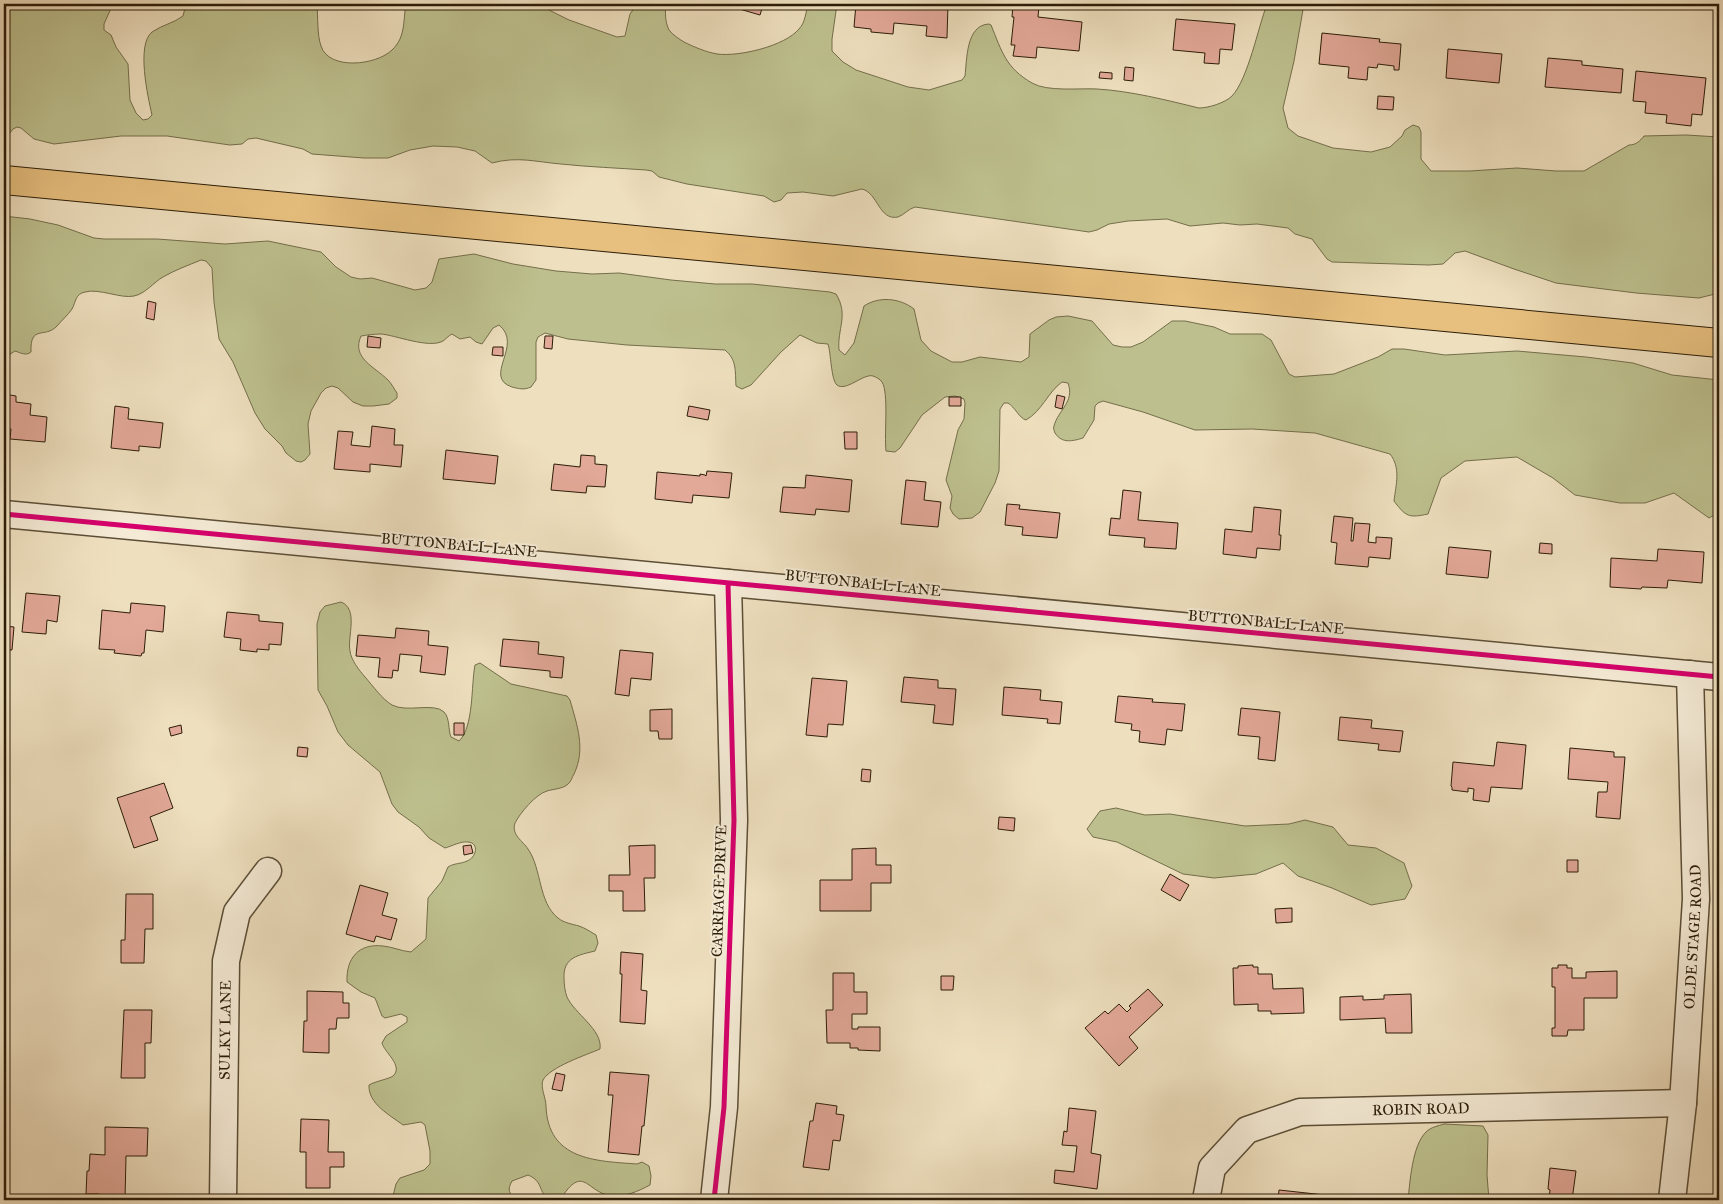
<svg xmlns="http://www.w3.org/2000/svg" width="1723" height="1204" font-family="'IM FELL Great Primer',serif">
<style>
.green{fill:#bdc08e;stroke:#746e4b}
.building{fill:#e2a898;stroke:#2c1d08}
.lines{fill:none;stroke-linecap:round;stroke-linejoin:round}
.minor-casing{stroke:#5c4e36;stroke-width:29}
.major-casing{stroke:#2c1d08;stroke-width:30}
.minor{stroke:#f4ead5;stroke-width:26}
.major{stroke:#e7c07f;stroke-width:28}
.cycleway-casing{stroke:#f4ead5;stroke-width:8}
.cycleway{stroke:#d6006c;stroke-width:5}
.labels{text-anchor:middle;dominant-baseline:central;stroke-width:4;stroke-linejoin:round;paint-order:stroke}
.street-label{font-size:15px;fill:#2c1d08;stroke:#f4ead5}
</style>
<rect width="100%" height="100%" fill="#eedfbe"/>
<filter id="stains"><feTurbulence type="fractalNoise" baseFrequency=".004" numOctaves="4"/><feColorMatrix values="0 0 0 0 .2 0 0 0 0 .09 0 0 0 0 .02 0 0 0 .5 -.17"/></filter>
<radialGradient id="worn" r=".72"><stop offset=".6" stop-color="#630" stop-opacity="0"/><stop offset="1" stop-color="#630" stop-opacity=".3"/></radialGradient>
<!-- green -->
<path class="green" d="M4,4H113L104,24V30L111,35L116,47L128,64L130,100L136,113L143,120L148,119L152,115C148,97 136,45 152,32C162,25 174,23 183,16L186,4H317C318,16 317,35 321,46C329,71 377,65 392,50C406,37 403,20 406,4H537L569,20L617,37L625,36L630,14L637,4H666C665,12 665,22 669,30C673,35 679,39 684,42C694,47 706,52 717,54C739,57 785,46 799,29C805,23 806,12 808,4H837L832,39V51L843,62L856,70L908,87L929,90L962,80L965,76C967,59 966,25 989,24L991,25C1002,52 1006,68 1032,83C1047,92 1080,88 1097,89C1131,91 1166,100 1199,108C1208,108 1225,103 1232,96C1248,79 1258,28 1267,4H1304L1294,61L1283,108L1288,128L1298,136L1333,148L1371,152L1390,147L1402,136L1405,130L1413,125L1419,127L1421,132V159L1431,171H1470L1517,168L1556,171H1584L1629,145C1636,145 1640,141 1644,136L1686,135L1719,137V293L1699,298L1636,293L1556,283L1514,269L1465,251L1455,253L1443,264L1429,265L1332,262L1327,259L1312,239L1295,234L1288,228L1257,224L1240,225L1223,223L1190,226L1167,219L1128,221L1109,224L1097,230L1089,232L915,207C908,209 904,215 898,217C879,221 878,193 862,189L833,196L803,192L787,193L781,200L774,202L764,196L687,184L659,177L652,171L646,170C618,168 589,167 561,164C536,162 518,156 492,163L475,151L457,147L433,146L410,150L388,158H364L312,154L303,149L256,138L248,139L242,144L230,145L167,136H121L54,144L34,139L21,128L17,127L13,129L4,140Z
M4,216L30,219L58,225L94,238L104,239H157L225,244L268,241L321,252L336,267L351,277L360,279L372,278L415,290L426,288L432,282L439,259L474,254L513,264L556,271L592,274L619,273L671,280L715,284H752L830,292L836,294C849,315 837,329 839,350L845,355L854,343L864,306C879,296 900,298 914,309L921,340L931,351L952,362H962L980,357L1021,362L1029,357L1030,334L1049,320L1056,317L1068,316L1092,321L1113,345L1122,347H1131L1143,342L1172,321H1185L1214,327L1230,334H1262L1271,340L1289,374L1295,377L1334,374L1378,357L1392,349H1404L1445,355L1517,351L1586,357L1633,363L1672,375L1719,380V488L1716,501V514L1709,518L1674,493L1645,503H1620L1575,495L1553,478L1517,457L1465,461L1441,478L1428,514C1409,518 1406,517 1394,501C1396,484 1401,468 1390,454L1315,433L1252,429L1195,430L1143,412L1103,401L1098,403L1095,406L1094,420L1083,438C1073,441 1062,444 1055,433C1054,430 1053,429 1054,426C1058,410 1075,402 1068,383L1062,382C1048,392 1042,411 1026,420C1019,418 1015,407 1008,403H1004L1000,409L999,471L995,483L980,512L972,518L959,519L953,514L950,508L952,496L946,480L958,430L964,419L965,403L964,399L955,396L945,397L922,415L900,448L895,452L886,451C884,435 889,393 882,382C880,379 876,377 873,376C864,373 846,392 837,385C831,380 831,353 828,344L817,343L800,335L781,352L751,385L742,389L736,386C735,371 737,360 725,350L627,345L568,339L545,333L538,337L536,342V380L531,387C524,390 520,389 512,387C482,377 524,345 499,325L493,328L482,344L476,342L470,337L460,339L452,334C448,336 446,339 443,341C429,349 395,335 381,334C374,334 367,335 361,336C351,358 375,367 388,380C392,384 394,389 397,393V398L389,404L373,406H363L353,402L338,388L332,386L326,388L321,393L311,411L308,424L310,454L305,460L301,462L296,461L286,453L282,446L265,429L255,413L233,362L219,339L214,302L212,268L206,261L201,260C189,265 175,270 163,277C154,282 145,294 134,296C121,299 99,288 85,292C75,294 76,302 72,309C68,315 61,321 57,326C45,339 30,324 31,352C26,356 21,353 15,351L4,358Z
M341,602C359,609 347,637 350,651C351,660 359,670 365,677C373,686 382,699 392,705C407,713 434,702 444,712C450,718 448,730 451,737L459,741C474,727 471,685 475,665L480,663L511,684L567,696L570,700C577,725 586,749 574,774C572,777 571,782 568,784C563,789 553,789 547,791C536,794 520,813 515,823C511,835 523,841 528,849C542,869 538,902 558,918C564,923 572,924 579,926C585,928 591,932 596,935L598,943L595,951C579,955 563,957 564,978C564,984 565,992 567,997C574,1013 603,1030 600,1049C586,1055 550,1067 543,1080C540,1087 546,1098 546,1106C548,1160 595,1161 637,1164L642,1162L649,1166L651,1176L650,1185C639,1191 625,1197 612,1196C586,1193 584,1162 560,1200C534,1200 548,1183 528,1175L512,1181C507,1190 509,1193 516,1200H392L396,1184L400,1178L424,1170L430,1164V1151L425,1125L421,1122L403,1125C390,1115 368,1104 369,1085C376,1081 389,1079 393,1076C404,1066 384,1052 382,1043L386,1036L407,1022V1017L401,1014L385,1018L382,1016L375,998L361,992L347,982C346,959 358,943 383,946C393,947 401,951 411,952L426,939L428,898L442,881L448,867C454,863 461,864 467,861C476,858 480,843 468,842C461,841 452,846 445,848L429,838L419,827L398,812L392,804L380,772L348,745L338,732L327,706L318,690L317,624L320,612L325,606Z
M1116,808L1145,815L1170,814L1245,826L1289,824L1305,820L1333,827L1348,845L1376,848L1404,863L1412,886L1405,899L1371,905L1332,888L1298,876L1283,863L1256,874L1214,878L1183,874L1117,842L1093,837L1087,829L1100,811Z
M1444,1124L1483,1126L1488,1135L1487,1175L1489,1200H1408C1410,1182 1412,1146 1426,1132C1431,1127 1438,1126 1444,1124Z"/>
<!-- building -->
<path class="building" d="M737,4H766L765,5H763L760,15L736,8Z
M856,4H948L947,38L926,36L927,26L894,23L893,34L871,32V29L854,27Z
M1013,4L1039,6L1038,17L1082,22L1079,51L1037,47L1036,58L1013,56L1015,45H1011L1014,17H1012Z
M1176,19L1235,24L1232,50L1220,49L1219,64L1204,63L1205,53L1173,50Z
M1322,33L1380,39L1379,42L1401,44L1399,70H1394V66L1378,64L1377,68L1368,67L1367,80L1348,78L1349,67L1319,64Z
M1448,49L1502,54L1499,83L1446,78Z
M1548,58L1582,61V65L1623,69L1621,93L1545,87Z
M1125,67L1134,68L1133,81L1124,80Z
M1636,71L1706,78L1702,115L1692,114L1691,126L1666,123L1667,115L1645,113L1646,102L1633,101Z
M1100,72L1112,73V79L1099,78Z
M1378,96L1394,97L1393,110L1377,109Z
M148,301L156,303L154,320L146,318Z
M368,336L381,338L380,348L367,347Z
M545,336H553L552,349L544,348Z
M493,347H503V356L492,355Z
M4,394L16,396V402L31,404L30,415L47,417L45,442L10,439L11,429L4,428Z
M1057,395L1065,397L1062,409L1055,407Z
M949,397H961V406H949Z
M115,406L129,408L128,419L163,423L160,448L139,446V451L111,448Z
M689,406L710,410L708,420L687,416Z
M372,426L395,429L394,445H403L401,467L370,464V472L334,469L338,431L353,432L351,445L370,447Z
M844,432H857V449H845Z
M446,450L498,456L495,484L443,479Z
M581,455L595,456V464L607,465L605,487L587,486L586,493L551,490L554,464L580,467Z
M707,471L732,473L729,498L693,495L692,503L655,499L657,472L700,476V474L705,475L706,476Z
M806,475L852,480L849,512L816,509L815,515L780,512L783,487L805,488Z
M906,480L926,482L924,500L941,502L938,527L901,524Z
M1123,490L1141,492L1138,520L1178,523L1176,549L1144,547L1145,538L1109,535L1111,518L1120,519Z
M1007,504L1020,505L1019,509L1060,513L1057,538L1022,535L1023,527L1005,525Z
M1254,507L1281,510L1279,535H1281L1280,550L1257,548L1256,558L1223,554L1225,529L1252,532Z
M1334,516L1353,518L1351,541H1353L1355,523L1370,524L1368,542L1376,543V537L1392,538L1390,559L1369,557L1368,567L1335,564L1337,543L1331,542Z
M1540,543L1552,544V554L1539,553Z
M1449,547L1491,551L1488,578L1446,574Z
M1658,549L1704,552L1702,583L1668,580L1667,588L1642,587L1641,589L1610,587L1611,558L1657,561Z
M26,593L60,596L57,622L47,620L46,634L22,632Z
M131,603L165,606L163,632L146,630L144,653H142L141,656L114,653L115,650L99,649L102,610L130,613Z
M227,612L259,615V621L283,623L281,645L269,644V650L257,649V652L240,650L241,639L224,637Z
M4,626L14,627L12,650H4Z
M396,628L429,631L428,645L448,647L445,675L420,672L422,656L400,654L398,671L393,670L392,678L378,677L380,658L356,656L358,635L395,638Z
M503,639L539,642L538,654L564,657L562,678L550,677V671L500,666Z
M620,650L653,653L651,680L631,678L629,696L615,694Z
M904,677L938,680V688L956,689L953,725L933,723L935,705L901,702Z
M812,678L847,681L843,725L828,724L827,737L806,735Z
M1004,687L1041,690L1040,700L1062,702L1060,724L1047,723L1048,719L1002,715Z
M1118,696L1153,699L1152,702L1185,704L1182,731L1167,729L1165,745L1139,742L1140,731L1131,730L1132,724L1115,722Z
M1241,708L1280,712L1275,761L1258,759L1260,737L1238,735Z
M672,709V739H659L658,731H650V710Z
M1340,717L1372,720L1371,728L1403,731L1400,752L1378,750L1379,744L1338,740Z
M454,723H464V735H454Z
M181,725L182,733L171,736L169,728Z
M1497,742L1526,745L1522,789L1491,787L1489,802L1473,800L1474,789L1468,788V792L1452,790V787L1451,786L1453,762L1494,766Z
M298,747L308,748L307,757L297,756Z
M1570,748L1614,752V757H1625L1620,819L1596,817L1598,792H1607L1608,782L1568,779Z
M862,769L871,770L870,782L861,781Z
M164,783L173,808L150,817L158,840L134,848L117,798Z
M999,817L1015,818L1014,831L998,829Z
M471,845L473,853L464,855L463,846Z
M655,845V878H644L645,911H623V891H609V875H630L629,846Z
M876,848V865H891V883H871V911H820V880H852V849Z
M1567,860H1578V872H1567Z
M1170,874L1189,885L1180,901L1161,890Z
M360,885L388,893L382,915L397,919L391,940L376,936L374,942L346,934Z
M126,894H153V929H145L144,963H121V940H125Z
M1292,908V922L1276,923L1275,909Z
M621,952L643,954L641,990L647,991L645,1024L620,1022L622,974H620Z
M1253,965V967H1258V974H1272L1273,989L1303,988L1304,1013L1271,1014V1011H1258V1004L1234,1005L1233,968H1238V966Z
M1558,965H1567V968H1572V978H1586V972L1617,971V998H1584V1030H1568L1567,1036H1552V1028H1555V987H1552V968H1558Z
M833,973H854V992H867V1014H852V1029H858V1027H880V1051L858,1050V1048H850V1043H827L826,1010H833Z
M941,976H954L953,990H941Z
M1148,989L1163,1005L1129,1037L1138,1048L1119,1066L1085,1028L1105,1011L1108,1014L1119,1004L1127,1012L1131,1008L1129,1006Z
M307,991L343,992V1003H349V1018H337L336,1029H329V1053L303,1052L304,1021H307Z
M1411,994L1412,1033H1386L1385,1018L1340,1020V997L1363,996V1000L1384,999V995Z
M124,1010H152L151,1043H145V1078H121Z
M610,1072L649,1075L644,1126H642L639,1155L608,1152L613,1095H608Z
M556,1073L565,1075L562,1091L552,1089Z
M816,1103L837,1106L836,1114L844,1115L840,1141L833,1140L829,1170L803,1167L810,1121H813Z
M1069,1108L1096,1111L1091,1153L1101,1155L1097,1189L1054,1183L1055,1170L1074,1172L1077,1146L1062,1145L1064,1131L1067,1132Z
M301,1119L329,1120L328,1152H344V1167H330V1188H306V1152H300Z
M105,1127L148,1128L147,1156H126L125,1200H99V1194H86L87,1171H89L90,1154L105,1155Z
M1550,1168L1576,1171L1572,1200H1549L1550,1190L1548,1189Z
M1279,1190L1334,1196V1200H1278Z"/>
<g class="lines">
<!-- minor casing -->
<g class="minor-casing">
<g id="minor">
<path d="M4,514L1719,677"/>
<path id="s1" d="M223,1200L226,961L237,912L268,871"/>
<path d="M714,1200L724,1107L734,820L728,583"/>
<path id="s2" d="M1206,1200L1212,1168L1247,1130L1300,1112L1683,1103"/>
<path id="s3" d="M1672,1200L1683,1103L1696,899L1690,674"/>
</g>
</g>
<!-- major casing -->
<g class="major-casing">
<path id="major" d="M4,180L1719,343"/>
</g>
<!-- minor -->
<use href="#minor" class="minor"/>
<!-- major -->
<use href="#major" class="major"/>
<!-- cycleway casing -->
<g class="cycleway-casing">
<path id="cycleway" d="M4,514L1719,677
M714,1200L724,1107L734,820L728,583"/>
</g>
<!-- cycleway -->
<use href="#cycleway" class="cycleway"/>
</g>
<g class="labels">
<!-- street labels -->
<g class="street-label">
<text transform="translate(459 545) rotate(5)">BUTTONBALL LANE</text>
<text transform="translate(863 583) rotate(6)">BUTTONBALL LANE</text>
<text transform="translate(1266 622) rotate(5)">BUTTONBALL LANE</text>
<text transform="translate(719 891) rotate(-88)">CARRIAGE DRIVE</text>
<text stroke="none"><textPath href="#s3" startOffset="264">OLDE STAGE ROAD</textPath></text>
<text stroke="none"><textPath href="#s1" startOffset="170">SULKY LANE</textPath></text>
<text stroke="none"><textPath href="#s2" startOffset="261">ROBIN ROAD</textPath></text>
</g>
</g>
<!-- margin -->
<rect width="1723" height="1204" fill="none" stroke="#eedfbe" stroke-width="20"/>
<rect x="5" y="5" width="1713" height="1194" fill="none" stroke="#2c1d08" stroke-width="2.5"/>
<rect x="10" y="10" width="1703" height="1184" fill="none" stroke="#2c1d08"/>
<rect width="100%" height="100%" filter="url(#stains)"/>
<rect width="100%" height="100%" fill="url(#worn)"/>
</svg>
